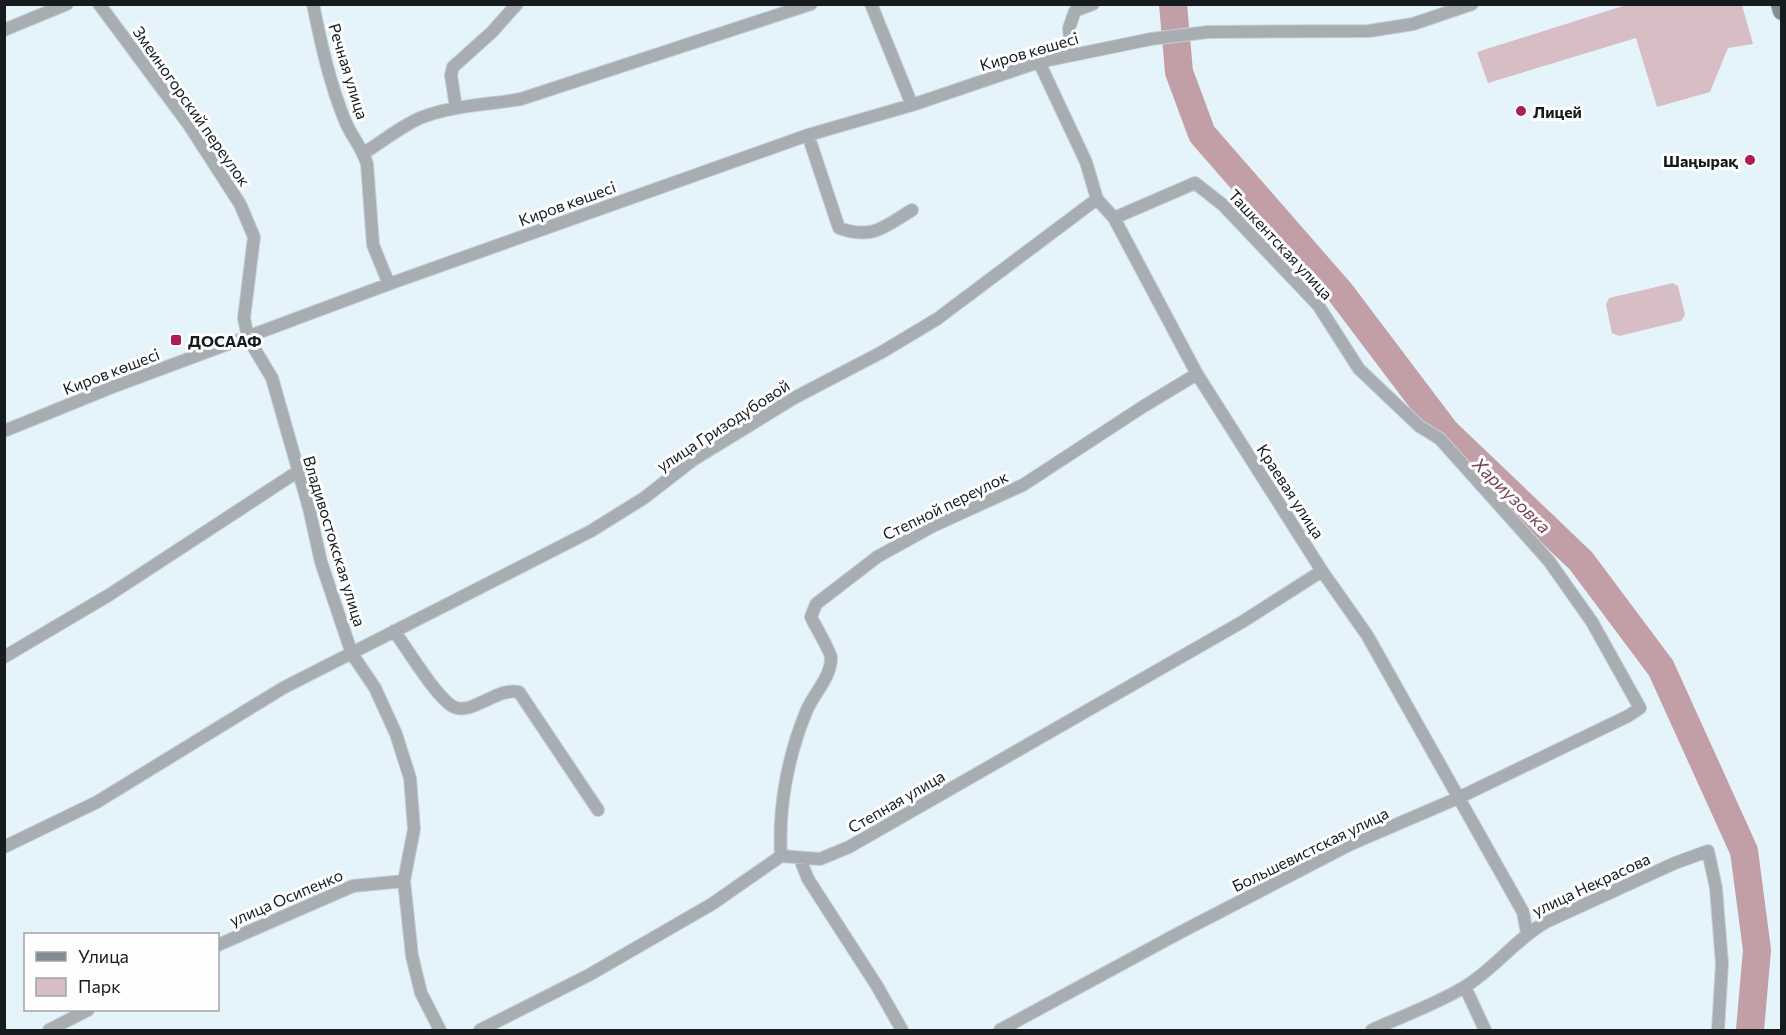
<svg xmlns="http://www.w3.org/2000/svg" width="1786" height="1035" font-family="Commissioner,sans-serif">
<style>
.green{fill:#d7bec4}
.lines{fill:none;stroke-linecap:round;stroke-linejoin:round}
.river{stroke:#c29fa7;stroke-width:28}
.street-casing{stroke:#c4d0d7;stroke-width:14}
.secondary-casing{stroke:#c4d0d7;stroke-width:20}
.street{stroke:#a7adb0;stroke-width:12}
.secondary{stroke:#838c90;stroke-width:18}
.poi-dot{fill:#ad1d56;stroke:#fefefe;stroke-width:2}
.labels{text-anchor:middle;dominant-baseline:central;stroke-width:6;stroke-linejoin:round;paint-order:stroke}
.street-label{font-size:16px;fill:#161b1e;stroke:#fefefe}
.poi-label{font-size:16px;font-weight:bold;fill:#161b1e;stroke:#fefefe;text-anchor:start}
.water-label{font-size:18px;font-style:italic;fill:#774451;stroke:#fefefe}
</style>
<rect width="100%" height="100%" fill="#e5f3fa"/>
<!-- green -->
<path class="green" d="M1626,5H1742L1753,44L1728,48L1710,92L1657,107L1636,38L1488,83L1477,52Z
M1673,283L1678,286L1685,315L1681,321L1619,336L1612,333L1606,305L1609,298Z"/>
<g class="lines">
<!-- river -->
<path class="river" d="M1173,4L1179,72L1202,134L1340,292L1445,431L1581,561L1661,668L1744,851L1757,950L1750,1030"/>
<!-- street casing -->
<g class="street-casing">
<path id="street" d="M99,4L189,125L240,204L254,237L244,318L248,338L272,378L309,508L321,562L352,654L375,688L396,734L410,778L414,829L404,881L412,956L421,993L440,1030
M313,4C321,44 330,85 346,123C352,137 363,149 367,164L373,245L389,284
M871,4L912,105
M4,30L67,4
M1071,54L1069,28L1075,11L1093,4
M1039,62L1086,162L1097,199L1114,218L1197,374L1322,571L1367,635L1523,912L1527,933
M456,108L451,75L453,67L492,32L517,4
M808,135L839,228C873,240 884,227 912,210
M364,153C383,141 400,127 420,118C452,105 488,105 521,99L811,4
M4,431L110,388L389,284L808,135L912,105L1039,62L1151,39L1208,32L1369,31L1413,24L1472,4
M394,631C407,648 437,699 454,707C462,711 472,707 480,703C492,698 506,689 519,692L598,810
M4,657L109,595L297,472
M4,847L97,802L283,688L591,531L644,498L693,460L794,398L882,352L937,319L1097,199
M781,856C778,808 788,756 806,712C813,694 831,678 831,658C831,652 815,626 811,617L816,604L877,557L933,526L1023,485L1144,406L1197,374
M800,859L808,879L877,986L902,1030
M218,945L353,886L404,881
M1465,987L1485,1030
M49,1030L88,1010
M480,1030L589,975L712,904L781,856L820,859L849,847L1242,622L1322,571
M1000,1030L1179,933L1351,844L1458,798L1628,716L1640,708L1592,622L1549,561L1440,439L1419,426L1359,369L1318,305L1223,205L1195,183L1114,218
M1372,1030C1402,1016 1437,1004 1466,986C1495,968 1516,939 1546,922L1675,863L1708,851L1716,888L1722,964L1718,1030"/>
</g>
<!-- secondary casing -->
<g class="secondary-casing">
<path id="secondary" d="M1780,4L1782,11"/>
</g>
<!-- street -->
<use href="#street" class="street"/>
<!-- secondary -->
<use href="#secondary" class="secondary"/>
</g>
<!-- markers -->
<g class="poi-dot">
<circle cx="1521" cy="111" r="6"/>
<circle cx="1750" cy="160" r="6"/>
<rect x="170" y="334" width="12" height="12" rx="3"/>
</g>
<g class="labels">
<!-- street labels -->
<g class="street-label">
<text transform="translate(1029 51) rotate(-16)">Киров көшесі</text>
<text transform="translate(349 71) rotate(73)">Речная улица</text>
<text transform="translate(192 106) rotate(55)">Змеиногорский переулок</text>
<text transform="translate(567 203) rotate(-20)">Киров көшесі</text>
<text transform="translate(1281 244) rotate(47)">Ташкентская улица</text>
<text transform="translate(111 371) rotate(-21)">Киров көшесі</text>
<text transform="translate(723 425) rotate(-33)">улица Гризодубовой</text>
<text transform="translate(1291 491) rotate(57)">Краевая улица</text>
<text transform="translate(945 505) rotate(-26)">Степной переулок</text>
<text transform="translate(335 541) rotate(73)">Владивостокская улица</text>
<text transform="translate(896 801) rotate(-30)">Степная улица</text>
<text transform="translate(1310 849) rotate(-26)">Большевистская улица</text>
<text transform="translate(1591 884) rotate(-25)">улица Некрасова</text>
<text transform="translate(286 897) rotate(-23)">улица Осипенко</text>
</g>
<!-- poi labels -->
<g class="poi-label">
<text x="1533" y="111">Лицей</text>
<text x="1738" y="160" text-anchor="end">Шаңырақ</text>
<text x="188" y="340">ДОСААФ</text>
</g>
<!-- water labels -->
<g class="water-label">
<text transform="translate(1512 495) rotate(44)">Хариузовка</text>
</g>
</g>
<!-- border -->
<rect width="1786" height="1035" fill="none" stroke="#161b1e" stroke-width="12"/>
<!-- legend -->
<rect x="24" y="933" width="195" height="78" fill="#fefefe" stroke="#a1a3a4" stroke-width="1.5"/>
<rect x="36" y="952" width="30" height="9" fill="#838c90" stroke="#a1a3a4" stroke-width="1.5"/>
<text x="78" y="963" font-size="18" fill="#161b1e">Улица</text>
<rect x="36" y="978" width="30" height="18" fill="#d7bec4" stroke="#a1a3a4" stroke-width="1.5"/>
<text x="78" y="993" font-size="18" fill="#161b1e">Парк</text>
</svg>
